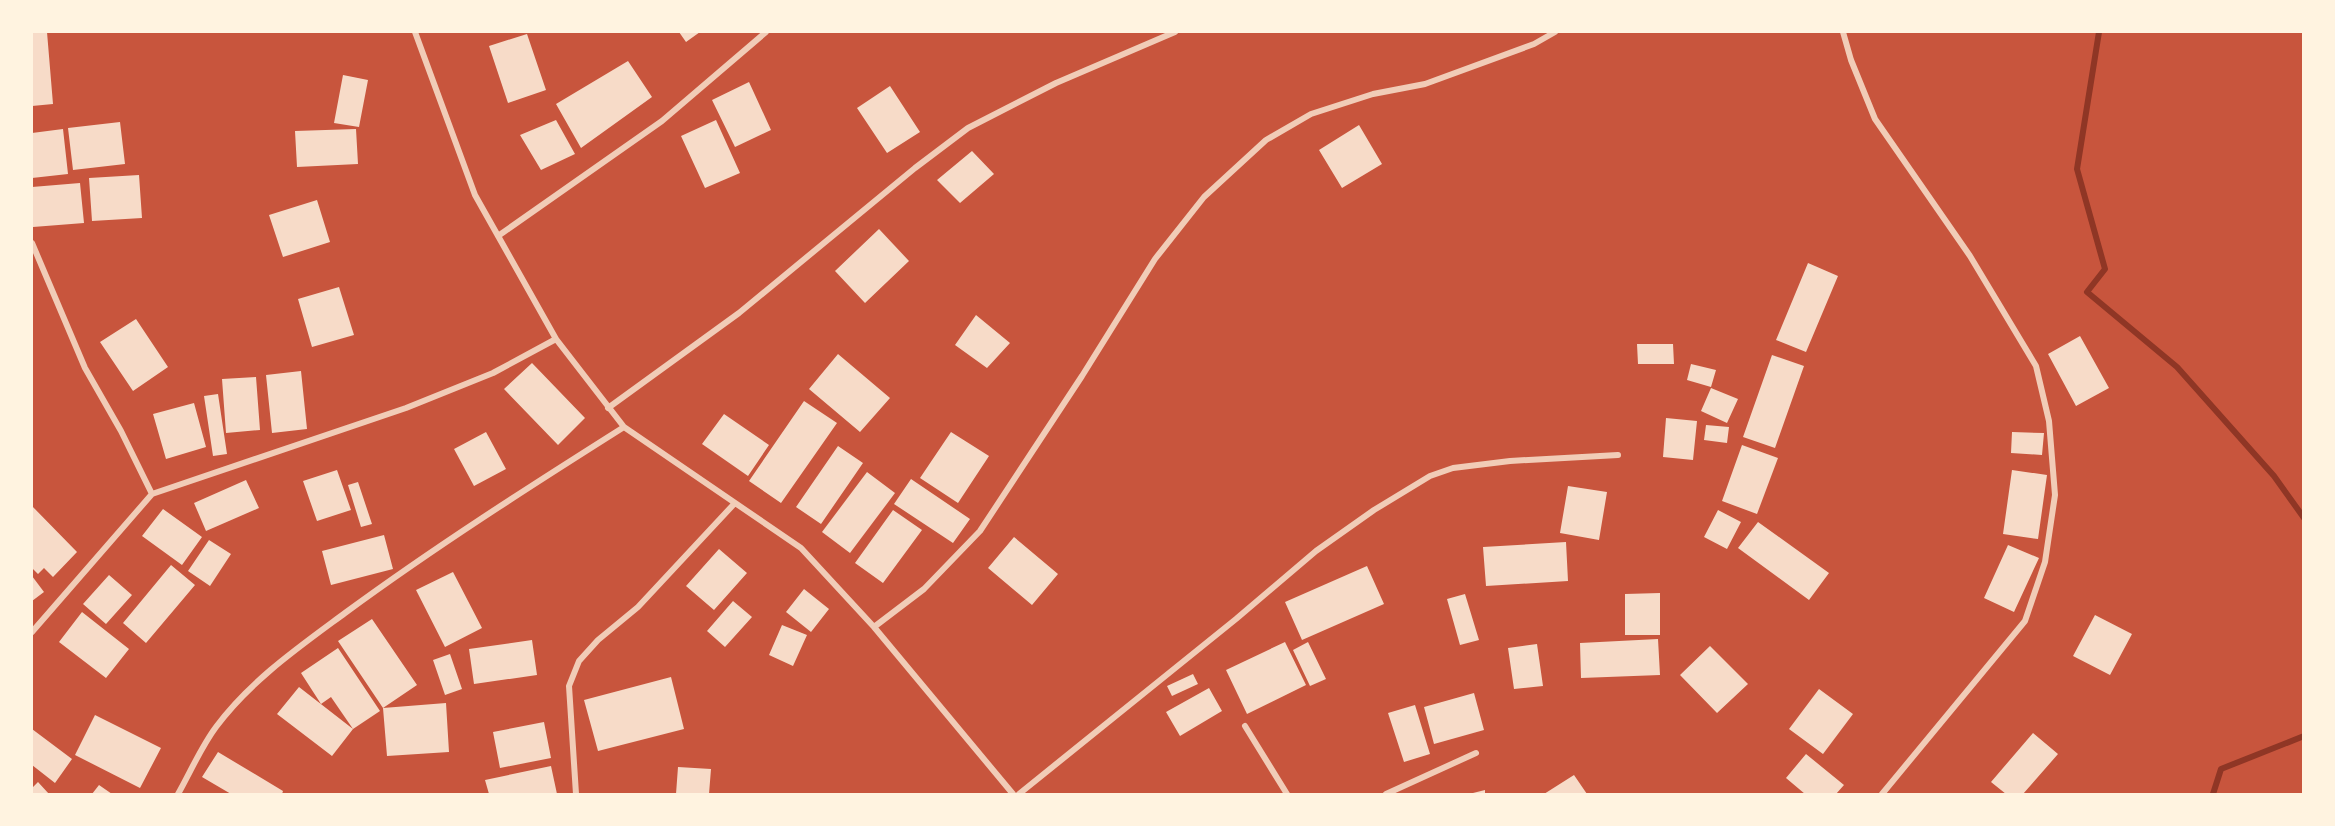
<svg xmlns="http://www.w3.org/2000/svg" width="2335" height="826" font-family="Montserrat,sans-serif">
<style>
.lines{fill:none;stroke-linecap:round;stroke-linejoin:round}
.stream{stroke:#8f3625;stroke-width:6}
.building{fill:#f7dbc8}
.minor{stroke:#f1ccb7;stroke-width:6}
</style>
<rect width="100%" height="100%" fill="#c8553d"/>
<g class="lines">
<!-- stream -->
<path class="stream" d="M2099,32L2077,169L2105,269L2087,292L2177,367L2274,476L2304,518
M2213,794L2221,769L2304,736"/>
</g>
<!-- building -->
<path class="building" d="M32,32H47L53,104L32,106Z
M679,32H700L686,42Z
M527,34L546,90L508,103L489,46Z
M628,61L652,97L581,148L556,104Z
M343,75L368,80L359,127L334,123Z
M749,82L771,130L735,147L712,100Z
M890,86L920,132L887,153L857,108Z
M556,120L575,154L541,170L520,135Z
M716,120L740,173L705,188L681,136Z
M120,122L125,164L73,170L68,128Z
M1359,125L1382,164L1342,188L1319,150Z
M63,129L68,174L32,178V133Z
M356,129L358,164L297,167L295,131Z
M972,151L994,174L960,203L937,180Z
M139,175L142,218L92,221L89,178Z
M80,183L84,223L33,227L32,187Z
M317,200L330,242L283,257L269,215Z
M879,229L909,261L865,303L835,271Z
M1808,263L1838,276L1806,352L1776,340Z
M339,287L354,335L312,347L298,299Z
M976,315L1010,343L987,368L955,345Z
M136,319L168,367L133,391L100,342Z
M2080,336L2109,388L2076,406L2048,354Z
M1637,344H1673L1674,364H1638Z
M838,354L890,398L860,432L809,389Z
M1772,355L1804,366L1775,448L1743,437Z
M532,363L585,418L558,445L504,389Z
M1691,364L1716,370L1711,387L1687,380Z
M301,371L307,429L272,433L266,375Z
M256,377L260,430L226,433L222,379Z
M1711,388L1738,399L1727,423L1701,411Z
M218,394L227,454L213,456L204,396Z
M804,401L837,423L781,503L749,481Z
M194,403L206,447L166,459L153,414Z
M724,414L769,445L748,476L702,444Z
M1666,418L1697,421L1693,460L1663,457Z
M1706,425L1729,427L1727,443L1704,440Z
M486,432L506,469L474,486L454,449Z
M951,432L989,456L958,503L920,478Z
M2012,432L2044,433L2042,455L2011,453Z
M1742,445L1778,458L1757,514L1722,501Z
M838,446L863,463L821,524L796,507Z
M337,470L351,510L317,521L303,481Z
M2012,470L2047,475L2038,539L2003,534Z
M867,472L895,493L850,553L822,532Z
M911,479L970,519L953,543L894,504Z
M246,480L259,508L206,531L194,503Z
M358,482L372,524L361,527L348,485Z
M1568,486L1607,492L1599,540L1560,533Z
M32,506L77,552L53,577L44,568L38,574L32,568Z
M163,509L202,537L182,565L142,536Z
M893,510L922,530L883,583L855,563Z
M1718,510L1741,522L1727,549L1704,537Z
M1758,522L1829,573L1809,600L1738,548Z
M384,535L393,569L331,585L322,551Z
M1014,537L1058,574L1032,605L988,568Z
M209,540L231,554L210,586L188,571Z
M1566,542L1568,581L1486,586L1483,547Z
M2008,545L2039,558L2014,612L1984,598Z
M719,549L747,573L714,610L686,586Z
M171,565L195,585L146,643L123,623Z
M1367,566L1384,604L1302,640L1285,602Z
M453,572L482,628L445,647L416,590Z
M109,575L132,595L106,624L83,604Z
M32,576L44,592L32,601Z
M804,589L829,609L811,632L786,612Z
M1660,593V635H1625V594Z
M1465,594L1479,640L1460,645L1447,599Z
M733,601L752,617L725,647L707,631Z
M82,612L129,649L106,678L59,642Z
M2095,615L2132,634L2110,675L2073,656Z
M372,619L417,685L383,708L446,703L449,752L387,756L383,708L338,641Z
M782,625L807,635L793,666L769,655Z
M1658,639L1660,675L1581,678L1580,643Z
M532,640L537,675L474,684L469,649Z
M1285,642L1306,685L1247,714L1226,670Z
M1308,642L1326,679L1310,686L1293,650Z
M1537,644L1543,686L1514,689L1508,648Z
M1710,646L1748,684L1717,713L1680,675Z
M338,648L380,711L353,729L332,756L277,714L299,687L353,729L331,697L321,704L301,673Z
M450,654L462,689L445,695L433,660Z
M1193,674L1198,684L1172,696L1167,686Z
M671,677L684,729L598,751L584,700Z
M1209,688L1222,711L1180,736L1166,712Z
M1819,689L1853,714L1823,754L1789,729Z
M1474,693L1484,730L1434,744L1424,707Z
M1415,705L1430,754L1404,762L1388,713Z
M95,715L161,748L140,788L75,755Z
M544,722L551,758L500,768L493,732Z
M32,729L72,759L55,783L32,765Z
M2033,733L2058,754L2023,794H2006L1991,782Z
M218,752L283,791L282,794H231L202,777Z
M1806,754L1844,785L1836,794H1805L1786,778Z
M551,766L557,794H489L485,780Z
M678,767L711,769L709,794H676Z
M1574,775L1587,794H1544Z
M38,782L49,794H32V788Z
M99,785L112,794H92Z
M1485,790V794H1469Z"/>
<g class="lines">
<!-- minor -->
<path class="minor" d="M415,32L475,195L556,339L624,427L801,548L874,627L1013,794
M1843,32L1851,60L1875,119L1970,256L2036,366L2049,421L2055,495L2045,562L2025,621L1882,794
M498,236L662,121L766,32
M32,243L85,368L121,431L152,494L406,408L493,373L556,339
M608,408L739,313L915,168L968,128L1056,83L1175,32
M874,627L924,589L980,531L1082,376L1155,259L1204,197L1266,140L1311,114L1373,94L1425,84L1534,44L1555,32
M32,632L152,494
M1245,726L1287,794
M178,794C190,773 201,747 216,727C250,681 299,647 345,613C435,547 529,487 624,427
M576,794L569,686L579,661L598,640L638,607L734,504
M1019,794L1236,619L1316,551L1374,510L1430,476L1453,468L1510,461L1618,455
M1386,794L1476,753"/>
</g>
<!-- border -->
<rect width="2335" height="826" fill="none" stroke="#fff3e0" stroke-width="66"/>
</svg>
